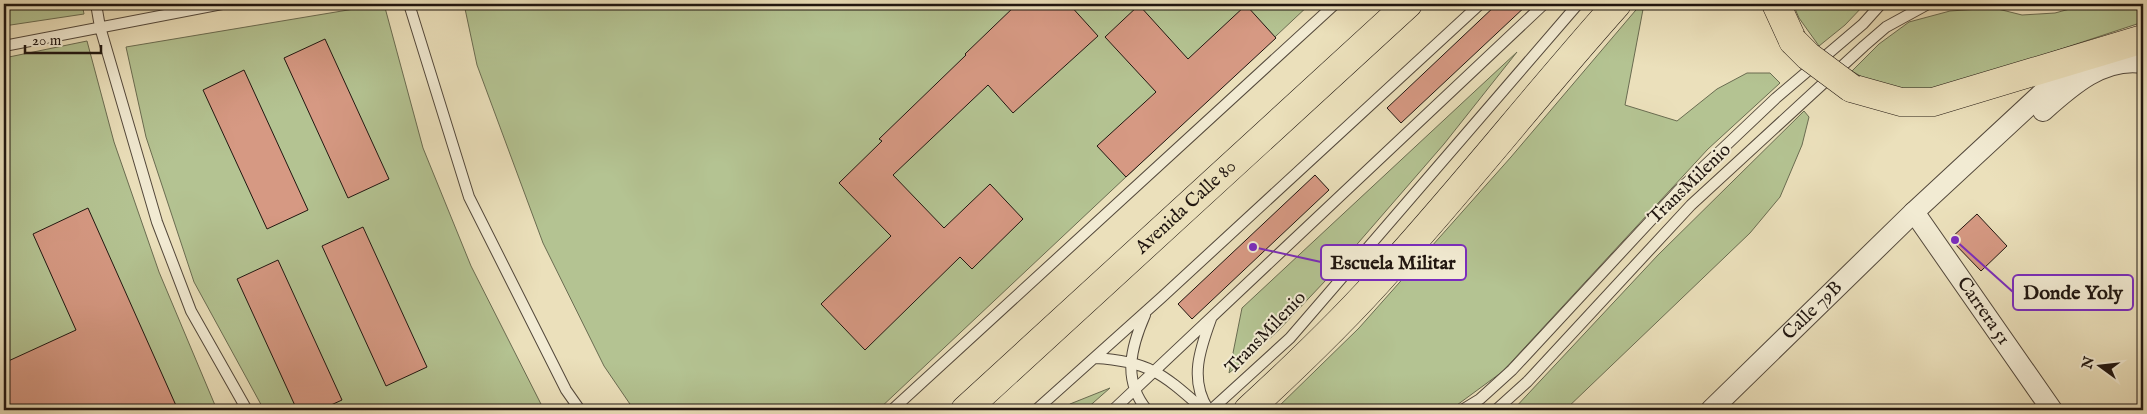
<svg xmlns="http://www.w3.org/2000/svg" width="2147" height="414" font-family="'IM FELL English',serif">
<style>
.green{fill:#b4c392;stroke:#6a6c51}
.building{fill:#d69983;stroke:#201610}
.lines{fill:none;stroke-linecap:round;stroke-linejoin:round}
.service-casing{stroke:#53483b;stroke-width:12}
.minor-casing{stroke:#53483b;stroke-width:22}
.trunk-casing{stroke:#201610;stroke-width:29}
.service{stroke:#f2ebd3;stroke-width:10}
.minor{stroke:#f2ebd3;stroke-width:20}
.trunk{stroke:#ebe0bb;stroke-width:28}
.trunk-bridge-casing{stroke:#201610;stroke-width:29;stroke-linecap:butt}
.trunk-bridge{stroke:#ebe0bb;stroke-width:28}
.labels{text-anchor:middle;dominant-baseline:central;stroke-width:4;stroke-linejoin:round;paint-order:stroke}
.street-label{font-size:19px;fill:#201610;stroke:#f2ebd3}
.leader{fill:none;stroke:#7b2cbf;stroke-width:2}
.callout-dot{fill:#7b2cbf;stroke:#f2ebd3;stroke-width:2}
.callout{fill:#f2ebd3;stroke:#7b2cbf;stroke-width:2}
.callout-label{font-size:20px;text-anchor:middle;font-weight:bold;fill:#201610}
</style>
<rect width="100%" height="100%" fill="#ebe0bb"/>
<filter id="stains"><feTurbulence type="fractalNoise" baseFrequency=".004" numOctaves="4"/><feColorMatrix values="0 0 0 0 .2 0 0 0 0 .09 0 0 0 0 .02 0 0 0 .5 -.17"/></filter>
<radialGradient id="worn" r=".72"><stop offset=".6" stop-color="#630" stop-opacity="0"/><stop offset="1" stop-color="#630" stop-opacity=".3"/></radialGradient>
<!-- green -->
<path class="green" d="M4,4H82L84,14L4,26Z
M384,4L423,148L471,266L544,410H264L194,282L146,137L126,47Z
M464,4H1310L878,410H634L604,366L543,243L477,65Z
M1641,4H1644L1625,105L1677,121L1717,89L1747,73H1770L1780,83L1708,149L1502,372L1457,405L1447,410H1275L1359,328L1511,157Z
M1793,4H1865L1845,25L1819,46L1799,18Z
M2088,4H2143V22L1943,88L1911,93L1877,86L1852,71L1879,44L1909,22L1950,11L1994,8L2022,15L2055,13Z
M87,41L114,142L159,272L217,410H4V58Z
M1517,52L1444,144L1326,280L1276,333L1229,373L1242,308Z
M1804,111L1809,117L1802,145L1780,197L1750,233L1565,410H1513L1658,255Z
M1110,388L1085,410H1063L1070,404Z"/>
<!-- building -->
<path class="building" d="M1017,4H1069L1098,36L1013,113L988,85L893,175L944,228L990,184L1023,219L972,269L960,257L865,350L821,304L891,236L839,183L882,141L879,139L966,55L965,54Z
M1497,4H1528L1401,123L1387,108Z
M1139,5L1188,59L1246,5L1276,38L1126,177L1097,146L1156,92L1105,37Z
M325,39L389,179L348,198L284,58Z
M244,70L308,210L267,229L203,90Z
M1315,175L1329,190L1192,319L1178,304Z
M88,208L178,410H4V363L76,330L33,234Z
M1977,214L2007,246L1981,271L1950,239Z
M363,227L427,367L386,386L322,246Z
M278,260L342,400L320,410H297L237,279Z"/>
<g class="lines">
<!-- service casing -->
<g class="service-casing">
<path id="service" d="M96,4L100,27L157,222L191,311L247,410
M409,4L469,197L566,390L580,410
M4,46L222,4
M1145,315C1131,347 1122,380 1147,410
M1095,358C1150,361 1164,375 1204,410
M1208,409C1189,380 1200,349 1211,319
M892,410L1335,4
M1036,410L1161,298L1480,4
M1113,410L1544,4
M1211,410L1290,338L1578,4
M1462,410L1480,399L1512,370L1679,190L1776,98L1863,24L1881,4
M1496,410L1527,382L1691,205L1864,46L1886,27L1928,4"/>
</g>
<!-- minor casing -->
<g class="minor-casing">
<g id="minor">
<path d="M2043,111C2071,86 2103,57 2143,63"/>
<path id="s1" d="M1914,212L2052,410"/>
<path id="s2" d="M1711,410L1914,212L2078,60"/>
</g>
</g>
<!-- trunk casing -->
<g class="trunk-casing">
<g id="trunk">
<path d="M1776,4L1793,41"/>
<path d="M1851,88L1901,102H1933L2143,39"/>
<path id="s3" d="M965,410L1408,4"/>
<path d="M1248,410C1297,365 1346,318 1390,268C1468,182 1540,90 1617,4"/>
</g>
</g>
<!-- service -->
<use href="#service" class="service"/>
<!-- minor -->
<use href="#minor" class="minor"/>
<!-- trunk -->
<use href="#trunk" class="trunk"/>
<!-- trunk-bridge casing -->
<g class="trunk-bridge-casing">
<path id="trunk-bridge" d="M1793,41L1808,56L1851,88"/>
</g>
<!-- trunk-bridge -->
<use href="#trunk-bridge" class="trunk-bridge"/>
</g>
<g class="labels">
<!-- street labels -->
<g class="street-label">
<text transform="translate(1690 184) rotate(-44)">TransMilenio</text>
<text stroke="none"><textPath href="#s3" startOffset="300">Avenida Calle 80</textPath></text>
<text stroke="none"><textPath href="#s2" startOffset="142">Calle 79B</textPath></text>
<text stroke="none"><textPath href="#s1" startOffset="121">Carrera 51</textPath></text>
<text transform="translate(1266 333) rotate(-46)">TransMilenio</text>
</g>
</g>
<!-- callouts -->
<path class="leader" d="M1253 247L1321 262M1955 240L2013 292"/>
<g class="callout-dot">
<circle cx="1253" cy="247" r="5"/>
<circle cx="1955" cy="240" r="5"/>
</g>
<g class="callout">
<rect x="1321" y="245" width="145" height="35" rx="5"/>
<rect x="2013" y="275" width="120" height="35" rx="5"/>
</g>
<g class="callout-label">
<text x="1393" y="269">Escuela Militar</text>
<text x="2073" y="299">Donde Yoly</text>
</g>
<!-- margin -->
<rect width="2147" height="414" fill="none" stroke="#ebe0bb" stroke-width="20"/>
<rect x="5" y="5" width="2137" height="404" fill="none" stroke="#201610" stroke-width="2.5"/>
<rect x="10" y="10" width="2127" height="394" fill="none" stroke="#201610"/>
<!-- north arrow -->
<g transform="translate(2100 366) rotate(285)" stroke="#f2ebd3" stroke-width="4" paint-order="stroke">
<path d="M0-4L9 19L0 12L-9 19Z" fill="#201610"/>
<text y="-8" font-size="14" font-weight="bold" text-anchor="middle" fill="#201610">N</text>
</g>
<!-- scale -->
<path d="M25 45v8h76v-8" fill="none" stroke="#201610" stroke-width="2.5"/>
<text x="32" y="45" font-size="15" fill="#201610" stroke="#f2ebd3" stroke-width="4" paint-order="stroke">20 m</text>
<rect width="100%" height="100%" filter="url(#stains)"/>
<rect width="100%" height="100%" fill="url(#worn)"/>
</svg>
